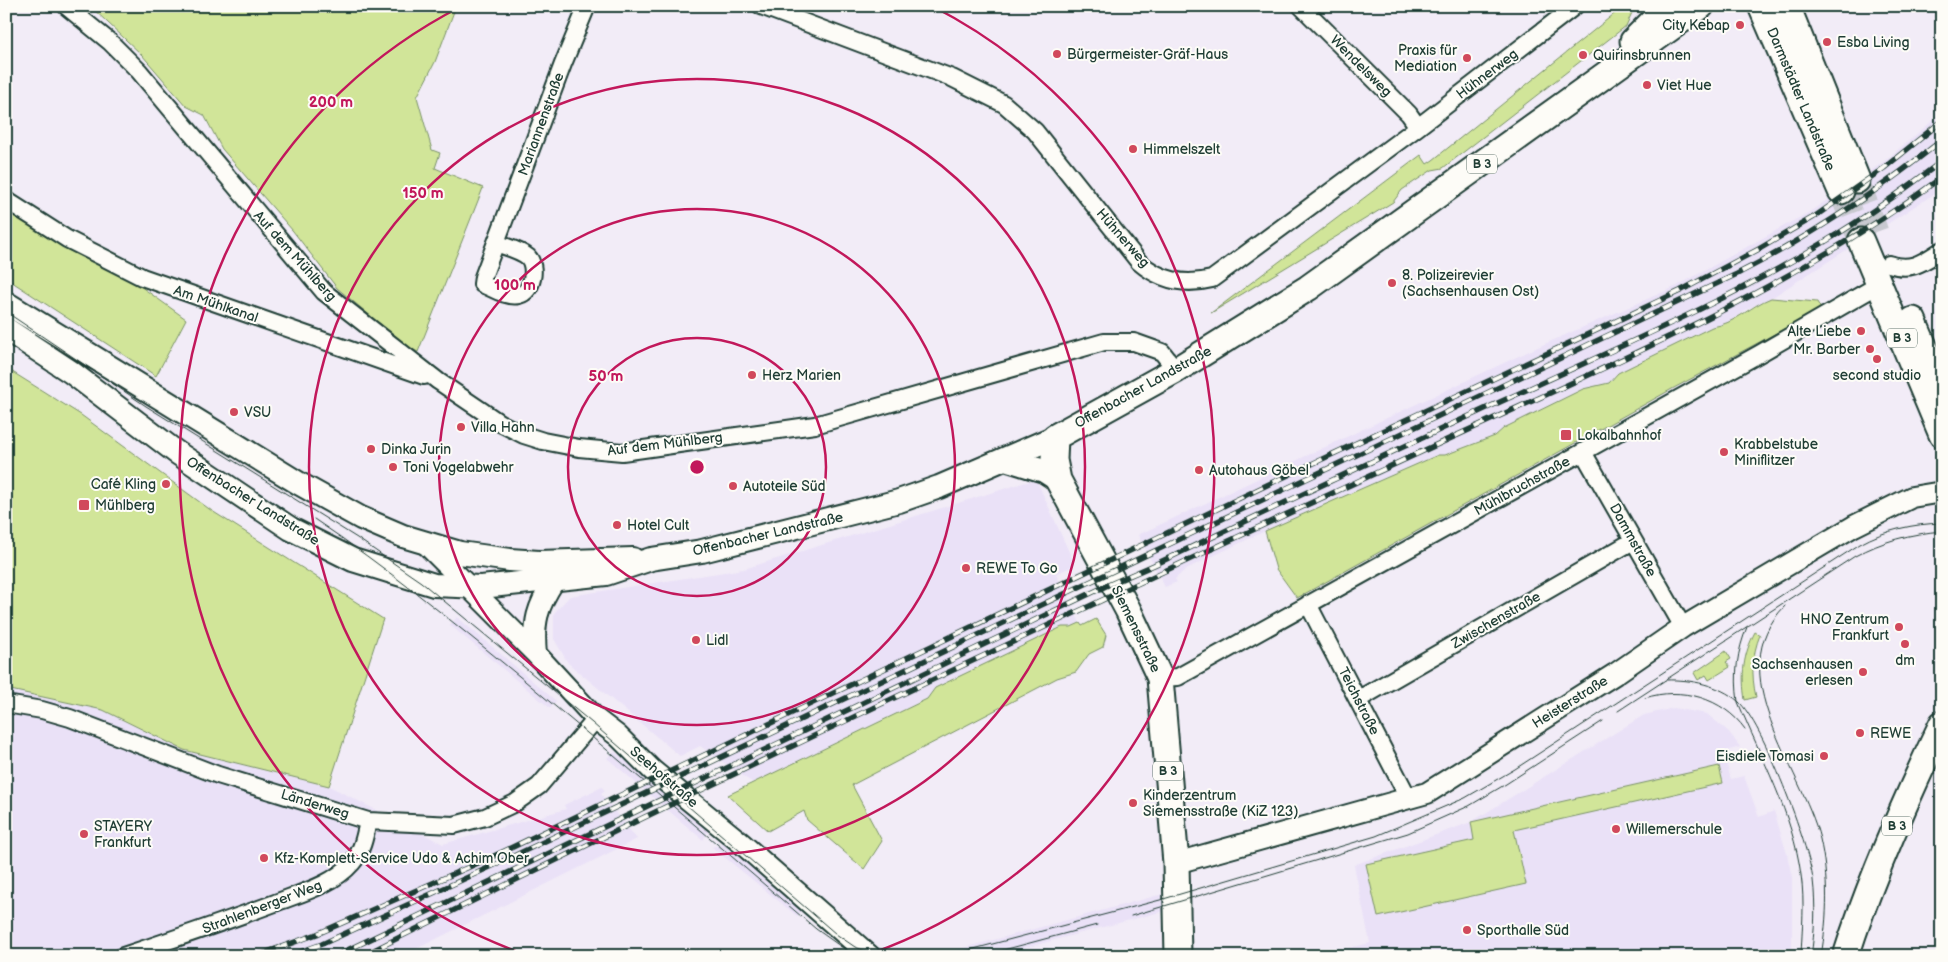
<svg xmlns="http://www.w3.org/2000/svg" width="1948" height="962" font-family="'Balsamiq Sans',sans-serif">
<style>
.built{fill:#eae1f7}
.green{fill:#d1e599;stroke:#789166}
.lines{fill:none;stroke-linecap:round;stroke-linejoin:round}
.primary-tunnel{stroke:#c8c9d0;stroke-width:25;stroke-dasharray:25 12;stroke-linecap:butt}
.minor-casing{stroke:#1f3d34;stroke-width:20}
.tertiary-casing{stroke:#1f3d34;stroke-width:24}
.secondary-casing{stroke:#1f3d34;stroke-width:26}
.primary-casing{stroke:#1f3d34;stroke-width:29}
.minor{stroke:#fdfcf7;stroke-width:16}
.tertiary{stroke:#fdfcf7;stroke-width:20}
.secondary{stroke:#fdfcf7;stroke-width:22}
.primary{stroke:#fdfcf7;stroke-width:25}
.tram{stroke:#1f3d34;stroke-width:1}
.rail-casing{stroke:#1f3d34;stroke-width:5.5}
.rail{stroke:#fdfcf7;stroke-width:4;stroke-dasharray:11;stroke-linecap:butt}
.ring{fill:none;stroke:#c2185b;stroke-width:2.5}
.poi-dot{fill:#d1495b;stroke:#fdfcf7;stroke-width:2}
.labels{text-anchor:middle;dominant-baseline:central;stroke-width:4;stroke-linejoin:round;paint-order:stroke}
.shield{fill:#fdfcf7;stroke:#62766e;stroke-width:1}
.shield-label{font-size:12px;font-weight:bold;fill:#1f3d34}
.poi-label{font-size:14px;fill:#1f3d34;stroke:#fdfcf7;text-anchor:start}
.street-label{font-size:14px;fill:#1f3d34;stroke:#fdfcf7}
.centre{fill:#c2185b;stroke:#fdfcf7;stroke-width:2.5}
.ring-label{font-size:15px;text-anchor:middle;font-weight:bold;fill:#c2185b;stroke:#fdfcf7;stroke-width:4;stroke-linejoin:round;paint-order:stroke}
</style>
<rect width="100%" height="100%" fill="#f2ecf7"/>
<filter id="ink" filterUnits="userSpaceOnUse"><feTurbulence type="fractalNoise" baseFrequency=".02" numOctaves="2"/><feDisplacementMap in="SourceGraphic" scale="10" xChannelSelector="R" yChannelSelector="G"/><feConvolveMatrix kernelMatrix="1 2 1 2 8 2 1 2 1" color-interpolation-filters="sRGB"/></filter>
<g filter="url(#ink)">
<!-- built -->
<path class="built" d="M1942,113V189L1771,298L1745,310L1736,319L1723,325L1712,327L1618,373L1609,383L1583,389L1504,428L1495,436L1445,455H1438L1265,531L1186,569L1175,579L1177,582L1165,587L1138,535L1540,346L1677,286L1811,211L1882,163Z
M1036,479L1075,565L1056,574L1080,623L1071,627H1062L935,688L927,699L753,783L700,746L680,756L568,663L554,639V613L570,596L744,569Z
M457,617L556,701L550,708L450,625Z
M6,689L103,710L184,750L329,786L443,844L566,809L564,805L602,787L605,791L601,794L637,839L402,956H6Z
M1674,708L1707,714L1729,732L1740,747L1723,752L1731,779L1744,776L1759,817L1774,811L1787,854L1792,877V956H1315L1370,943L1354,865L1471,822L1644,715Z
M615,752L709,830L703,840L607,758Z
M724,844L801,911L797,916L712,847Z
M1163,894L1164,911L994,956H915L913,953L922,955L949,952Z"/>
<!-- green -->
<path class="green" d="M90,6H456L435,62L417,97L432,150L440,153L435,168L483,188L418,352L408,347L337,288L293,231L222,149L204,115L186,106L142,55Z
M1624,6H1635L1626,26L1443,168L1432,170L1402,190L1393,202L1211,313L1421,155L1427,164L1433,160Z
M6,199L101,258L186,319L156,376L6,278Z
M1771,298L1817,302L1821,309L1672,389L1297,598L1276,569L1265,531L1438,455H1445L1495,436L1504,428L1583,389L1609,383L1618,373L1712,327C1735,324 1750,306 1771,298Z
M6,368L81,415L212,511L383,619L329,786L184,750L103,710L6,689Z
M1096,619L1106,635L1103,647L1089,654L1076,672L1057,678L852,785L882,841L864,869L807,820L804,811L768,831L728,795L927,699L935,688L1062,627H1071L1080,623L1082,626Z
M1755,632L1760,635C1752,655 1751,675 1756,697L1745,700C1741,675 1743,655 1755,632Z
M1726,651L1731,659L1726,662L1730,667L1709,680L1706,675L1698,680L1694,673Z
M1719,766L1723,783L1514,830L1526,884L1378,917L1366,864L1474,840L1471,822Z"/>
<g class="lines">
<!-- primary-tunnel -->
<path class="primary-tunnel" d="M1857,180L1876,232
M1841,191L1861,241"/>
<!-- minor casing -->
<g class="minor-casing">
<path id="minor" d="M66,6L110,42L139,71L324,292L438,381L500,423L524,435L543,441L579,448L622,452L815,425L1104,342H1134L1162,352L1176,370
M761,6L952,78L1004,104L1035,131L1139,262C1161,281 1184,286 1212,279L1418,127L1575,6
M1301,6L1409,114L1418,127
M6,200L67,239L142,277L424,376
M496,243C506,247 520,250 528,257C537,266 533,292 519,295C508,298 492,288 482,284L483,277L563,64L587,6
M1889,264C1912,272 1923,262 1942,250
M1583,452L1683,627
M1308,604L1409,799
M1160,678L1178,677L1759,354L1880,284
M1359,699L1633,541
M6,704L42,710L70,718L218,775L368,821L454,825L485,817L515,803L539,786L596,719
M123,956C174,939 224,922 275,903C301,893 333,885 352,863C362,852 365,836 368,821"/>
</g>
<!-- tertiary casing -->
<g class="tertiary-casing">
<path id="tertiary" d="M425,543L536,654L596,719L618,736L652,770L740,842L870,956
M536,654C533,622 537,607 554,581
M1176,863L1427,793L1615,674L1683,627L1854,526L1912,497L1942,492"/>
</g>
<!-- secondary casing -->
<g class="secondary-casing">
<path id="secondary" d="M6,303L300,484L361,518L403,536L460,553L510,560L539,562L633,559
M6,329L71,372L176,452L291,529L353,560L434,585L481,587L606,574L651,559L702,551L899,501L939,487L1055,437
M1005,459L1044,471L1058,480"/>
</g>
<!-- primary casing -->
<g class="primary-casing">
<path id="primary" d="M1761,6L1841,191
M1787,6L1857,180
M1633,41L1668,6
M1861,241L1942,435
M1913,320L1942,388
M1178,956L1176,863L1160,678L1128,610L1058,480L1054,460L1055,437L1176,370L1308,288L1701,6
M1846,956C1871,877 1906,799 1942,724"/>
</g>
<!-- minor -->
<use href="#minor" class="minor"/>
<!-- tertiary -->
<use href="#tertiary" class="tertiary"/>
<!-- secondary -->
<use href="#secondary" class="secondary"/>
<!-- primary -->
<use href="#primary" class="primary"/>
<!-- tram -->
<path class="tram" d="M6,312L146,406L357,538L421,582L592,723L836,934L855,947L879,956
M314,519C386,567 452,621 519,676C619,759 717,844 816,929L854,956
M1785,606C1718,673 1802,767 1820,839C1829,878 1828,916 1821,956
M1747,627C1737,652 1734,674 1738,702C1761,758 1793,814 1801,875C1805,902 1802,929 1801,956
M1666,680C1691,679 1719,685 1738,701C1763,723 1809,845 1813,880C1816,905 1815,931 1811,956
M1645,698C1681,686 1723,698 1745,729
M1618,711L1855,556C1883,541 1909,534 1942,531
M1131,916L1408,833L1469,806L1506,784L1603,721
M947,956L1160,900L1376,836L1465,798L1515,769L1860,544C1885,530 1913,524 1942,523
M981,956L1097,925"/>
<!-- rail casing -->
<g class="rail-casing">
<path id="rail" d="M256,956L317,934L494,856L1267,485L1680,291L1759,249L1814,217L1884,168L1942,121
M289,956L322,944L501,862L1737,274C1810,237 1878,191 1942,140
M335,956L1108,585L1154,565C1273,508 1393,451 1513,396C1616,348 1723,303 1821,244C1863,219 1903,191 1942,161
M362,956C676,799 994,650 1313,502C1389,467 1463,432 1539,398C1678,334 1818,269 1942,177"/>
</g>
<!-- rail -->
<use href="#rail" class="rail"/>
</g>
</g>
<!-- distance rings -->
<g class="ring">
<circle cx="697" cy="467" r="129"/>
<circle cx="697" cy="467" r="258"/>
<circle cx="697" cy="467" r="388"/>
<path d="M524 954A517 517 0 0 1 462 6M932 6A517 517 0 0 1 870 954"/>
</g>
<!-- markers -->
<g class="poi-dot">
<circle cx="1740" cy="25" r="5"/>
<circle cx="1827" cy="42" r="5"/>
<circle cx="1057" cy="54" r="5"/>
<circle cx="1583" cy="55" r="5"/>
<circle cx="1467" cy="58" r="5"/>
<circle cx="1647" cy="85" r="5"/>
<circle cx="1133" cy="149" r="5"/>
<circle cx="1392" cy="283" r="5"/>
<circle cx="1861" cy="331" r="5"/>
<circle cx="1870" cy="349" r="5"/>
<circle cx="1877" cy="359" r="5"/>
<circle cx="752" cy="375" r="5"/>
<circle cx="234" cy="412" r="5"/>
<circle cx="461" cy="427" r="5"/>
<rect x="1560" y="429" width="12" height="12" rx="2.5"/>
<circle cx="371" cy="449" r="5"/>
<circle cx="1724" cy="452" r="5"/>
<circle cx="393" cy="467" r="5"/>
<circle cx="1199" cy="470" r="5"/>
<circle cx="166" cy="484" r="5"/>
<circle cx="733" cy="486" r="5"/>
<rect x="78" y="499" width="12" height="12" rx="2.5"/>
<circle cx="617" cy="525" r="5"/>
<circle cx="966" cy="568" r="5"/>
<circle cx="1899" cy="627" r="5"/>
<circle cx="696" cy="640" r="5"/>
<circle cx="1905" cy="644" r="5"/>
<circle cx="1863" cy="672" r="5"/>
<circle cx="1860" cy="733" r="5"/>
<circle cx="1824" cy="756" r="5"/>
<circle cx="1133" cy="803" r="5"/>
<circle cx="1616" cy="829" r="5"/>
<circle cx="84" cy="834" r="5"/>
<circle cx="264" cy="858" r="5"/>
<circle cx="1467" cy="930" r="5"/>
</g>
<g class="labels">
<!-- shield labels -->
<g class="shield">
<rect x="1467" y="154.5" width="30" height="19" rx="4"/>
<rect x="1887" y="328.5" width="30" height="19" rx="4"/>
<rect x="1153" y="761.5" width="30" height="19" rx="4"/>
<rect x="1882" y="816.5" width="30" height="19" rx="4"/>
</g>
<g class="shield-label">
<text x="1482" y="164">B 3</text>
<text x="1902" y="338">B 3</text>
<text x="1168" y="771">B 3</text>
<text x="1897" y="826">B 3</text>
</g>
<!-- poi labels -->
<g class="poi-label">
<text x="1730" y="25" text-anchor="end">City Kebap</text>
<text x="1837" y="42">Esba Living</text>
<text x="1457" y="50" text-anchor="end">Praxis für<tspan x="1457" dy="16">Mediation</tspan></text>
<text x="1067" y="54">Bürgermeister-Gräf-Haus</text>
<text x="1593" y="55">Quirinsbrunnen</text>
<text x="1657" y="85">Viet Hue</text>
<text x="1143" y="149">Himmelszelt</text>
<text x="1402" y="275">8. Polizeirevier<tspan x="1402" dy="16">(Sachsenhausen Ost)</tspan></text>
<text x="1851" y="331" text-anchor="end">Alte Liebe</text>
<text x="1860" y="349" text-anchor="end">Mr. Barber</text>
<text x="762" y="375">Herz Marien</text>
<text x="1877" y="375" text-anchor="middle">second studio</text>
<text x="244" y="412">VSU</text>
<text x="471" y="427">Villa Hahn</text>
<text x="1577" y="435">Lokalbahnhof</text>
<text x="1734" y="444">Krabbelstube<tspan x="1734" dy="16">Miniflitzer</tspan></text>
<text x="381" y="449">Dinka Jurin</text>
<text x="403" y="467">Toni Vogelabwehr</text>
<text x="1209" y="470">Autohaus Göbel</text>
<text x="156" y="484" text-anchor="end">Café Kling</text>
<text x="743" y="486">Autoteile Süd</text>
<text x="95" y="505">Mühlberg</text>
<text x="627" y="525">Hotel Cult</text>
<text x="976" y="568">REWE To Go</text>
<text x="1889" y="619" text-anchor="end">HNO Zentrum<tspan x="1889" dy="16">Frankfurt</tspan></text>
<text x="706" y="640">Lidl</text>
<text x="1905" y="660" text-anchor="middle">dm</text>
<text x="1853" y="664" text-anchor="end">Sachsenhausen<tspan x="1853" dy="16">erlesen</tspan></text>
<text x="1870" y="733">REWE</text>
<text x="1814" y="756" text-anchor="end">Eisdiele Tomasi</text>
<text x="1143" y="795">Kinderzentrum<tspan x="1143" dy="16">Siemensstraße (KiZ 123)</tspan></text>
<text x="94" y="826">STAYERY<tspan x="94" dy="16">Frankfurt</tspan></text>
<text x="1626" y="829">Willemerschule</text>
<text x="274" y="858">Kfz-Komplett-Service Udo &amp; Achim Ober</text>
<text x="1477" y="930">Sporthalle Süd</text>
</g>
<!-- street labels -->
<g class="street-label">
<text transform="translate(1361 66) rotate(45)">Wendelsweg</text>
<text transform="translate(1487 74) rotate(-37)">Hühnerweg</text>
<text transform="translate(1801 99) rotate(67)">Darmstädter Landstraße</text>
<text transform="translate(541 124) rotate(-70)">Mariannenstraße</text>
<text transform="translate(1123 238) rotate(49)">Hühnerweg</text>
<text transform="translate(295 256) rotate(48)">Auf dem Mühlberg</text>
<text transform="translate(216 304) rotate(19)">Am Mühlkanal</text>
<text transform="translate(1143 387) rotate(-29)">Offenbacher Landstraße</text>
<text transform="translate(665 444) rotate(-7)">Auf dem Mühlberg</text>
<text transform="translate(1522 486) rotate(-29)">Mühlbruchstraße</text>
<text transform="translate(253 501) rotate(32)">Offenbacher Landstraße</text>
<text transform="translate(768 534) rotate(-13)">Offenbacher Landstraße</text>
<text transform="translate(1633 540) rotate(61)">Dammstraße</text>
<text transform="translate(1496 620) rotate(-30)">Zwischenstraße</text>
<text transform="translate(1136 629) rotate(64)">Siemensstraße</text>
<text transform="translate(1359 701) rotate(63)">Teichstraße</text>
<text transform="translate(1570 702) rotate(-32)">Heisterstraße</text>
<text transform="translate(664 777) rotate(41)">Seehofstraße</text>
<text transform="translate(315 804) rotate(17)">Länderweg</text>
<text transform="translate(262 907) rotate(-21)">Strahlenberger Weg</text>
</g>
</g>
<circle cx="697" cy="467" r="8" class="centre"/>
<g class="ring-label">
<text x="331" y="107">200 m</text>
<text x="423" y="198">150 m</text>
<text x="515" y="290">100 m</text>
<text x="606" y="381">50 m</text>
</g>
<!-- margin -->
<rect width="1948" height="962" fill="none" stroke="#fdfcf7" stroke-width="25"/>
<rect x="12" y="12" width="1923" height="937" fill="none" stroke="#1f3d34" stroke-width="2" filter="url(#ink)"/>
</svg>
